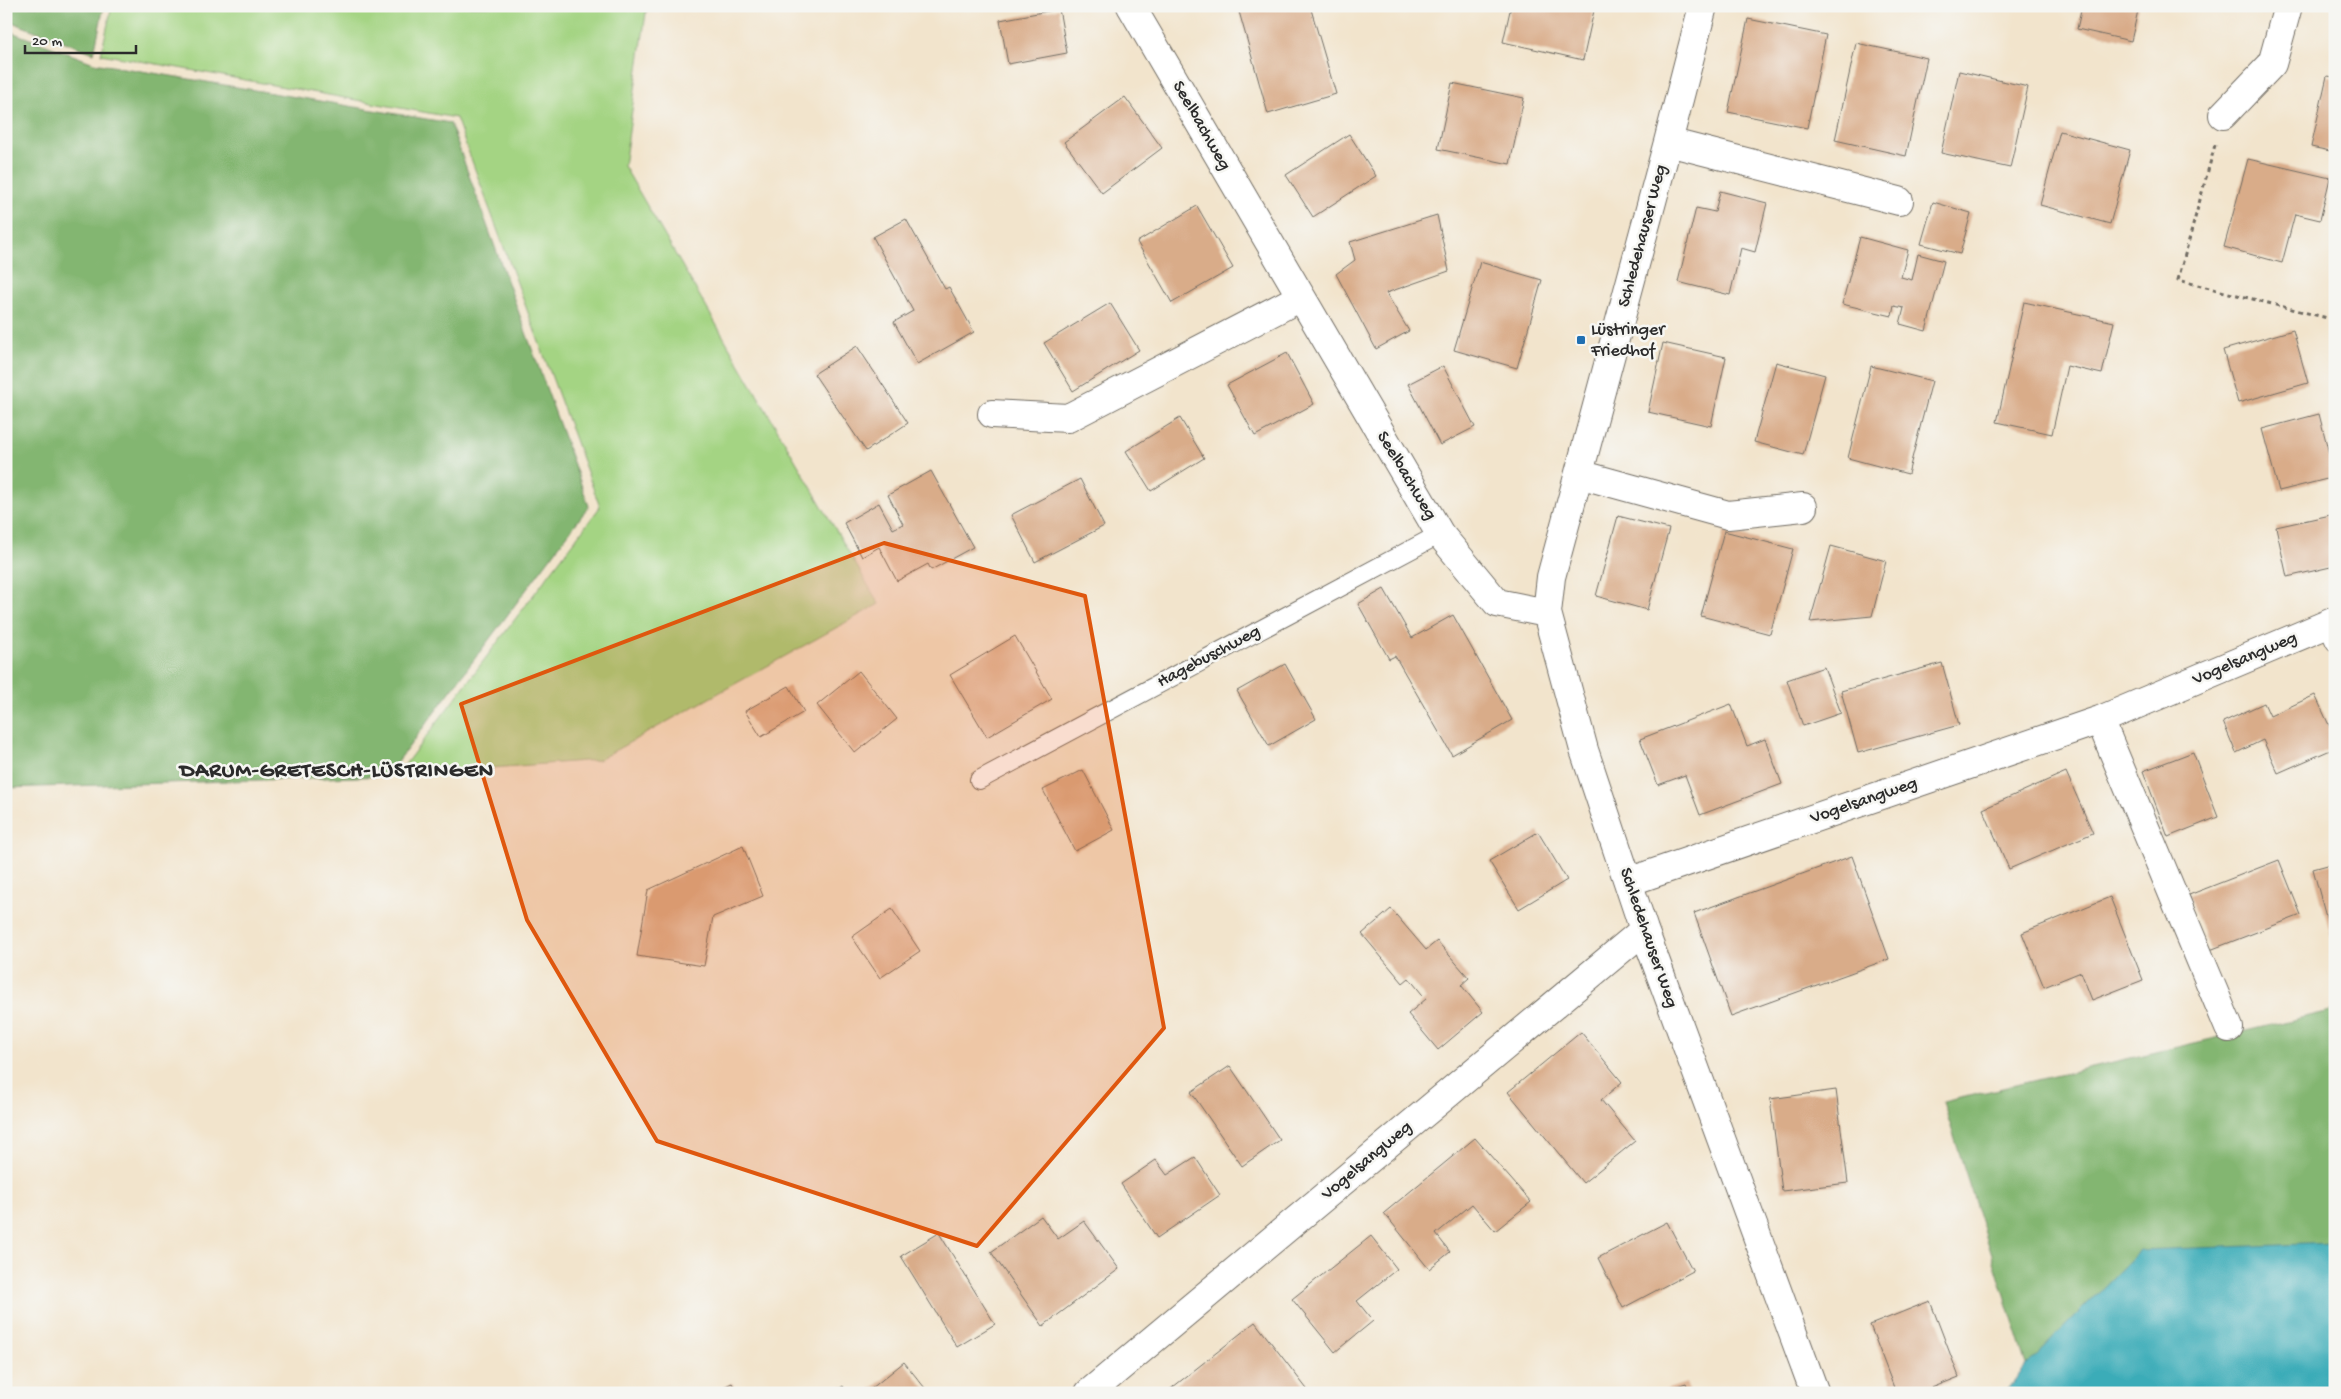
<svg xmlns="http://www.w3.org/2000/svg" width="2341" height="1399" font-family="'Gochi Hand',sans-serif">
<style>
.green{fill:#a4d483;stroke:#688057}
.forest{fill:#83b671;stroke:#57704e}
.water{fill:#3bacb8;stroke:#336c72}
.building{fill:#d9ac89}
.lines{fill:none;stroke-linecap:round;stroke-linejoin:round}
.service-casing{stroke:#716c63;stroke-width:20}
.minor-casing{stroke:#716c63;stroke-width:30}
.path{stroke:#716c63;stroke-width:3;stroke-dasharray:4 4;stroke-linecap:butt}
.service{stroke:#fff;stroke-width:18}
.minor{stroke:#fff;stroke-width:28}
.marked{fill:#df570e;fill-opacity:0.2;stroke:#df570e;stroke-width:4;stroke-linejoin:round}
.poi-dot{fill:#1f6fb2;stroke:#f6f6f2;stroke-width:2}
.labels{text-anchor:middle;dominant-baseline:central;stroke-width:5;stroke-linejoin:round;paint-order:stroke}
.street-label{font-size:18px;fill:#2b2b2b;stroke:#f6f6f2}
.poi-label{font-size:18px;fill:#2b2b2b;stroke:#f6f6f2;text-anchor:start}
.district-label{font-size:22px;font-weight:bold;letter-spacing:1px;fill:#2b2b2b;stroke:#f6f6f2}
</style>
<rect width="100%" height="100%" fill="#f6f6f2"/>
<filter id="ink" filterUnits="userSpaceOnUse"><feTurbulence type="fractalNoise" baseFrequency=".02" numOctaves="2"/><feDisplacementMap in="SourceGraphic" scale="10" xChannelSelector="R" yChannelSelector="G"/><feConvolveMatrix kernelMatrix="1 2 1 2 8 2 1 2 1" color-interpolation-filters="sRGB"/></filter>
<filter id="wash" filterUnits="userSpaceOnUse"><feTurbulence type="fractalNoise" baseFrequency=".0096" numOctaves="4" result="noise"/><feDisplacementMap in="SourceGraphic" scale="20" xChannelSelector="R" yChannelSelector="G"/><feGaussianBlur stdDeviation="1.12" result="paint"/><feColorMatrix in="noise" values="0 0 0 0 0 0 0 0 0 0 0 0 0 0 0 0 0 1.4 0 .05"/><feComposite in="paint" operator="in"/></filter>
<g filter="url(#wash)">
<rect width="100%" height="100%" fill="#f2e4cc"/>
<!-- green -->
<path class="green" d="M112,6H647L624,166L879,604L598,760L397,775L600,507L456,118L101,54Z"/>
<!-- forest -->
<path class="forest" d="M6,6H104L94,53L6,20Z
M6,30L94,63L450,123L589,506L387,776L6,788Z
M2335,1010V1393H2036L1943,1102Z"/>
<!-- water -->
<path class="water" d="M2335,1243V1393H2004L2027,1365L2140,1250Z"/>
<g id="blocks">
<!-- building -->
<path class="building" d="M1243,6H1310L1336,94L1268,114L1238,8Z
M1511,6H1595L1583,60L1503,42Z
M2082,6H2139L2131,41L2077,29Z
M1059,9L1067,53L1008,64L1000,20Z
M1748,19L1826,35L1807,128L1728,112Z
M1856,43L1927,58L1906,156L1835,140Z
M1959,71L2028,87L2010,168L1941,153Z
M2327,76L2335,77V152L2311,147Z
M1452,83L1524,98L1510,164L1438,149Z
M1125,97L1162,148L1102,193L1064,142Z
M2060,131L2130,150L2110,224L2040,205Z
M1349,134L1376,176L1313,217L1286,175Z
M2248,159L2330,178L2320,220L2295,214L2282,263L2224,247Z
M1720,191L1767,203L1755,252L1741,248L1730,295L1678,282L1696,208L1715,212Z
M1933,202L1971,213L1960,254L1921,244Z
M1197,206L1233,268L1172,303L1137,242Z
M1437,215L1449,271L1386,293L1409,331L1376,349L1336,274L1355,260L1350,242Z
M906,219L945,289L949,287L974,332L917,364L894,322L913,311L873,237Z
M1860,237L1908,250L1901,277L1912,280L1918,254L1944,261L1926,331L1900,324L1904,308L1894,306L1892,316L1842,304Z
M1480,262L1542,280L1517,368L1454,350Z
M2024,302L2114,322L2102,374L2067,366L2052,434L1997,422Z
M1110,303L1139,350L1073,391L1044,343Z
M2293,330L2308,383L2238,403L2223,350Z
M1663,343L1726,357L1711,426L1648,412Z
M857,346L908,423L866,451L814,374Z
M1287,353L1314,404L1255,436L1227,385Z
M1776,362L1825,375L1803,455L1754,442Z
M1443,366L1475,427L1440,445L1408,384Z
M1871,366L1932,381L1908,474L1848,458Z
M2319,414L2335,477L2279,491L2262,429Z
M1180,418L1204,458L1151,491L1126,451Z
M931,471L973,547L931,570L928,564L897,581L879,547L862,557L844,523L879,503L893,529L903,524L888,495Z
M1080,479L1104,526L1035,562L1011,515Z
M2335,514V566L2287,577L2276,527Z
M1618,516L1669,529L1647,610L1596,596Z
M1724,531L1793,549L1770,634L1701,616Z
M1831,546L1886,561L1872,616L1810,622Z
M1384,589L1412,638L1453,615L1512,720L1452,755L1395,656L1389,659L1358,604Z
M1015,636L1052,699L987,737L950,675Z
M1942,663L1959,725L1858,753L1841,691Z
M1285,664L1316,719L1269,746L1237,691Z
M1824,667L1841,713L1803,726L1787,680Z
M859,671L897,719L855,753L817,705Z
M789,686L804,712L761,737L745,711Z
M2315,695L2335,738V748L2278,773L2263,740L2236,753L2223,722L2264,703L2270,716Z
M1731,704L1747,746L1765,739L1782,784L1700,815L1685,775L1658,785L1640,739Z
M2193,752L2218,817L2168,837L2143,771Z
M1083,770L1114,830L1075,851L1043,790Z
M2066,772L2093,833L2009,869L1983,809Z
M1538,832L1567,880L1519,909L1489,861Z
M743,846L763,896L713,917L704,966L637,956L648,890Z
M1852,856L1889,959L1731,1016L1694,913Z
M2279,860L2301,915L2210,950L2189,895Z
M2335,863V947H2334L2313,869Z
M2110,897L2143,980L2092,1000L2081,972L2044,987L2022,933Z
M892,909L920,951L880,978L852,937Z
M1391,909L1426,950L1437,941L1469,978L1461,985L1483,1012L1438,1050L1408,1014L1426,999L1409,978L1403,983L1362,934Z
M1581,1032L1622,1082L1601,1100L1635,1141L1583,1183L1508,1092Z
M1230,1066L1280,1140L1242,1166L1191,1092Z
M1836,1090L1848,1183L1782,1191L1770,1099Z
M1475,1138L1531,1202L1495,1231L1472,1204L1436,1234L1450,1252L1429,1269L1384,1213Z
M1195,1157L1220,1195L1157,1238L1121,1184L1156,1160L1167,1175Z
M1041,1216L1058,1239L1084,1221L1119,1269L1043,1326L991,1252Z
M1667,1222L1693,1271L1623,1308L1598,1258Z
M939,1233L995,1324L957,1347L901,1256Z
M1371,1236L1397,1269L1357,1301L1373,1321L1335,1352L1292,1299Z
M1930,1301L1959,1377L1919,1393H1896L1870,1325Z
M1255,1322L1310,1393H1169L1168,1391Z
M904,1362L929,1393H866Z
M732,1383L737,1393H711Z
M1686,1383L1690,1393H1659V1392Z
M843,1386L848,1393H833Z"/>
</g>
</g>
<g filter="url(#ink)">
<use href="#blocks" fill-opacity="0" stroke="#716c63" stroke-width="1"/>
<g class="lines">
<!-- service casing -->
<g class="service-casing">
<path id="service" d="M2327,624L2335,642
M979,780L1440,534"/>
</g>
<!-- minor casing -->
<g class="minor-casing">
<path id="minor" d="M1131,6L1440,534L1497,603L1547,613
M1703,6L1668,142L1551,577L1547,613L1584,750L1644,930L1815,1393
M2223,115L2272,64L2288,6
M1668,142L1899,201
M992,414L1068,418L1301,297
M1579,474L1728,515L1803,507
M2100,720L2229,1028
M1628,882L2100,720L2335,621
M1089,1393L1644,930"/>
</g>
<!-- path -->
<path class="path" d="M2215,145L2178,280L2335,320"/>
<!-- service -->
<use href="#service" class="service"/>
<!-- minor -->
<use href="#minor" class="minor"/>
</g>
</g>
<!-- marked area -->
<path class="marked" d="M884,543L1085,596L1164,1028L977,1246L657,1141L527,920L461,704Z"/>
<!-- markers -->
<rect class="poi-dot" x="1576" y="335" width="10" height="10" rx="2.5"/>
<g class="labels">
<!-- street labels -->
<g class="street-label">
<text transform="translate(1201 126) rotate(60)">Seelbachweg</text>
<text transform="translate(1643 236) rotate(-75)">Schledehauser Weg</text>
<text transform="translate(1406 476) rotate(59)">Seelbachweg</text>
<text transform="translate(1209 657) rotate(-28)">Hagebuschweg</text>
<text transform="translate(2245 659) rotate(-23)">Vogelsangweg</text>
<text transform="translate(1864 801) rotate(-19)">Vogelsangweg</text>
<text transform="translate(1648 938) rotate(71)">Schledehauser Weg</text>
<text transform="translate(1367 1161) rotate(-40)">Vogelsangweg</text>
</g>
<!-- poi labels -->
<g class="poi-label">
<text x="1591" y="330">Lüstringer<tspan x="1591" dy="21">Friedhof</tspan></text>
</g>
<!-- district labels -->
<g class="district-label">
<text x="337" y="772">DARUM-GRETESCH-LÜSTRINGEN</text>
</g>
</g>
<!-- margin -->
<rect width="2341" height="1399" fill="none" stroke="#f6f6f2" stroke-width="25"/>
<!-- scale -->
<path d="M25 45v8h111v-8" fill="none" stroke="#2b2b2b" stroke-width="2.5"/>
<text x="32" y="45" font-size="15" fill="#2b2b2b" stroke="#f6f6f2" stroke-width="4" paint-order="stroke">20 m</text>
</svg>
